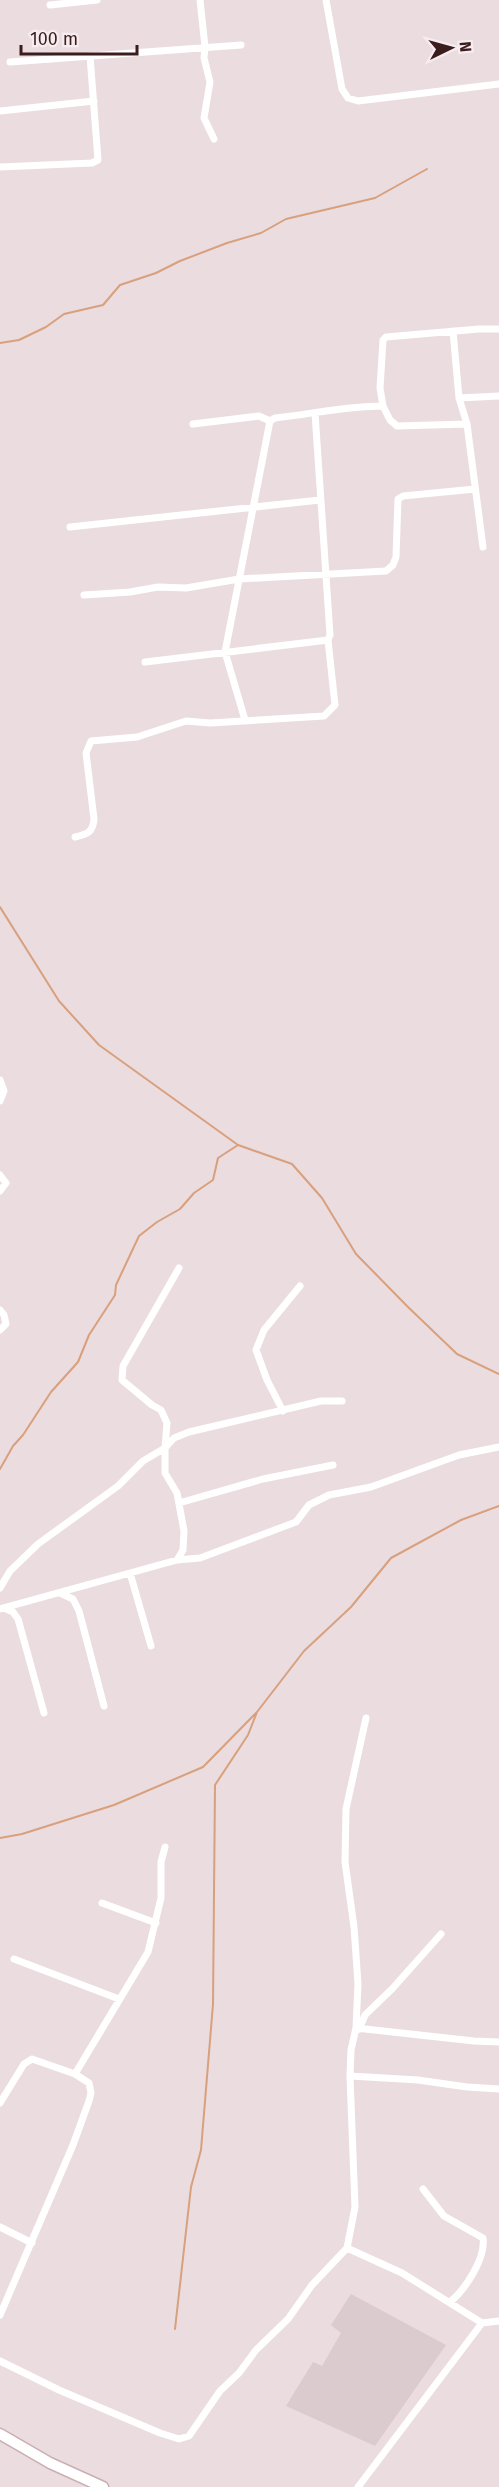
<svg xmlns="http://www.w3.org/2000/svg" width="499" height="2487" font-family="'Fira Sans',sans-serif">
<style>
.built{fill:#dbcbce}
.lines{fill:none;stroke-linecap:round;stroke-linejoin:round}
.stream{stroke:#d8a07c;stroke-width:2}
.secondary-casing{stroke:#ccaeb2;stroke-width:13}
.street{stroke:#fff;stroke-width:7}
.secondary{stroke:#fff;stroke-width:10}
</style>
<rect width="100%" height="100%" fill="#ebdcdf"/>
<!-- built -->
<path class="built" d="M351,2294L446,2345L375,2446L286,2406L313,2362L322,2366L341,2333L331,2325Z"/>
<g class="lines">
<!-- stream -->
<path class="stream" d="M0,343L19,340L46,327L64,314L103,305L120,285L156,273L180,261L227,243L261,233L286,219L375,198L427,169
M0,907L59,1001L99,1045L238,1145L292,1164L322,1198L356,1254L408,1307L457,1354L499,1374
M0,1469L13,1446L23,1435L51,1392L78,1362L89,1335L115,1295L116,1285L139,1236L157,1222L180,1209L194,1193L213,1180L218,1158L238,1145
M0,1838L22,1834L114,1805L203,1767L257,1712L304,1651L351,1607L391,1558L461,1520L499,1506
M175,2329L191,2187L201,2150L213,2004L215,1785L248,1735L257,1712"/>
<!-- secondary casing -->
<g class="secondary-casing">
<path id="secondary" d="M0,2434L50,2463L103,2487"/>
</g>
<!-- street -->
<path class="street" d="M200,0L205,47L204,58L210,82L204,118L214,139
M326,0L342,89L348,98L358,101L499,84
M50,5L97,0
M10,62L241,45
M0,111L94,101
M0,167L92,163L98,160L90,56
M453,331L459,398
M383,406L390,420L397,426L467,424L459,398L499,396
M193,424L259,416L270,421
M467,424L483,547
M70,527L320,500
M84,595L130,592L158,587L186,588L239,579L386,571L393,565L396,557L398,499L403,496L475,489
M145,662L328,640L330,635L315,413
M245,720L225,652L270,421L275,418C311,414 347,406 383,406L380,388L383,340L386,337L479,329H499
M75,837C88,834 93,832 94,819L86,753L91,741L137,737L186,721L210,723L324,716L335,705L328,640
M0,1080L4,1091L0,1101
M0,1175L6,1183L0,1191
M0,1310L4,1315L6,1324L0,1330
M283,1411L267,1380L256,1350L264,1330L300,1286
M179,1503L263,1479L333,1465
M177,1560L183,1550L184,1531L177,1493L165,1473V1448L174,1438L189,1432L321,1401H342
M130,1573L151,1646
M0,1588L10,1571L38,1544L118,1486L143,1461L165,1448L167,1423L161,1410L152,1405L122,1380L123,1366L179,1268
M60,1593L73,1599L79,1611L104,1706
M4,1608L13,1612L18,1619L44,1713
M0,1609L177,1560L200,1558L296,1522L309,1505L329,1495L371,1487L459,1455L499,1447
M102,1903L156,1923
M14,1959L119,1999
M356,2028L358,1984L354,1927L345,1862L346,1809L366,1718
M359,2029L365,2015L392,1989L441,1934
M75,2074L148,1952L161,1898V1862L165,1847
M350,2076L418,2080L467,2087L499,2089
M0,2103L24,2064L32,2059L75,2074L89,2083L91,2093L89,2101L73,2145L0,2315
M423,2189L444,2216L483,2238C486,2258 465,2290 450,2302
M0,2227L32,2243
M347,2248L402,2273L482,2323
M0,2361L59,2390L160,2433L179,2439L189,2436L220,2391L239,2373L256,2350L288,2319L312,2285L347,2248L355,2207L350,2076L351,2050L356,2028L474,2041L499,2042
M358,2487L482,2323L499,2321"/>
<!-- secondary -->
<use href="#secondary" class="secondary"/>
</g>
<!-- north arrow -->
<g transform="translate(451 48) rotate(85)" stroke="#f7edf0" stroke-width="4.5" paint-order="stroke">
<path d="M0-4.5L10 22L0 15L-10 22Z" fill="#3c1d1e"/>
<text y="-9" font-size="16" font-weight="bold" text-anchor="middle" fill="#3c1d1e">N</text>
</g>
<!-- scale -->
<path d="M21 45v9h116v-9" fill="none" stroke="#3c1d1e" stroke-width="3"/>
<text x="30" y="45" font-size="18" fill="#3c1d1e" stroke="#f7edf0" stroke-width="4.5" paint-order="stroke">100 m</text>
</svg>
